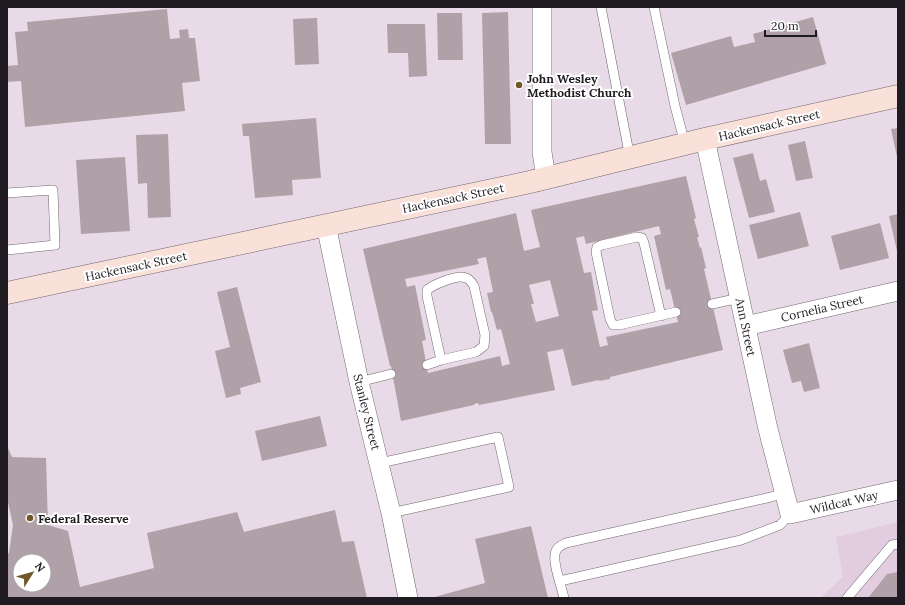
<svg xmlns="http://www.w3.org/2000/svg" width="905" height="605" font-family="Lora,serif">
<style>
.built{fill:#e1cddf}
.building{fill:#b0a0a8;fill-rule:evenodd}
.lines{fill:none;stroke-linecap:round;stroke-linejoin:round}
.lane-casing{stroke:#716670;stroke-width:10}
.street-casing{stroke:#716670;stroke-width:20}
.secondary-casing{stroke:#716670;stroke-width:23}
.lane{stroke:#fff;stroke-width:9}
.street{stroke:#fff;stroke-width:19}
.secondary{stroke:#f9e0d8;stroke-width:22}
.poi-dot{fill:#6f5728;stroke:#fff;stroke-width:1.5}
.labels{text-anchor:middle;dominant-baseline:central;stroke-width:4;stroke-linejoin:round;paint-order:stroke}
.poi-label{font-size:12px;font-weight:bold;fill:#201b20;stroke:#fff;text-anchor:start}
.street-label{font-size:12px;fill:#201b20;stroke:#fff}
</style>
<rect width="100%" height="100%" fill="#e8dbe7"/>
<!-- built -->
<path class="built" d="M898,522V598H820L843,577L836,537Z"/>
<!-- building -->
<path class="building" d="M167,9L170,39L180,38L179,30L188,29L189,38H195L200,81L182,83L185,111L25,127L21,81L7,82V66L18,65L15,32L28,31L27,22Z
M508,12L511,144H485L482,13Z
M437,13H462L463,60H438Z
M813,17L826,64L686,105L671,53L731,36L734,47L755,42L753,34Z
M317,18L319,64L295,65L293,19Z
M387,24H425L427,76L409,77L408,53H388Z
M316,118L321,178L292,180L293,195L255,198L249,136H243L242,124Z
M898,128V157H897L891,129Z
M168,134L171,217L148,218L147,183L138,184L136,135Z
M805,141L813,178L796,181L788,145Z
M753,153L760,181L766,179L775,212L749,218L733,158Z
M125,157L130,231L81,234L76,160Z
M686,176L696,218L694,219L699,237H697L700,248L701,247L706,268L704,269L723,350L610,377V379L599,381V380L572,386L563,349L547,352L555,390L479,405L478,403L474,404V405L401,421L391,366H390L363,249L516,213L524,251L540,247L531,210ZM659,226L661,234L654,236L666,290L670,289L678,322L606,337L608,345L600,347L592,311L598,310L591,272L584,273L576,238L584,236L586,244ZM486,257L493,292L487,293L491,312H492L497,330L501,329L510,364L502,366L500,356L428,373L422,341L426,340L415,285L407,287L405,279L479,264L477,259ZM550,280L559,316L536,322L531,304H534L529,285Z
M800,212L809,246L758,259L749,225Z
M898,214V251H897L889,216Z
M880,223L889,258L840,270L831,236Z
M237,287L261,382L240,388L241,394L226,398L215,351L230,347L217,292Z
M809,343L820,388L804,392L801,381L792,383L783,350Z
M320,416L327,446L262,461L255,431Z
M7,446L12,457L46,458L48,525L68,531L80,587L154,568L147,533L237,512L244,532L335,510L342,542L354,541L367,598H7V554L9,553L13,525L7,498ZM20,561H44V585H20Z
M531,526L548,598H431L485,583L475,539Z
M898,572V598H868L887,574Z"/>
<g class="lines">
<!-- lane casing -->
<g class="lane-casing">
<path id="lane" d="M601,7L630,158
M654,7L675,106L685,144
M7,193L53,190L55,245L7,250
M712,304L740,298
M661,316L644,243L642,238L637,237L602,245L597,247L596,252L610,319L613,325H619L676,312
M427,365L441,360L476,352L484,346L485,335L474,286C471,281 468,277 461,277C453,277 434,284 427,290V296L441,360
M359,382L391,374
M380,463L498,437L509,487L391,513
M560,581L741,540L780,525L790,514
M564,598C562,588 551,559 556,551C558,546 562,545 566,543L771,497L784,493
M847,598L892,545L898,544"/>
</g>
<!-- street casing -->
<g class="street-casing">
<path id="street" d="M542,7V152L546,178
M705,139L768,429L790,514L898,490
M326,225L359,382L391,513L408,598
M746,326L898,291"/>
</g>
<!-- secondary casing -->
<g class="secondary-casing">
<path id="secondary" d="M7,293L530,182L705,139L898,96"/>
</g>
<!-- lane -->
<use href="#lane" class="lane"/>
<!-- street -->
<use href="#street" class="street"/>
<!-- secondary -->
<use href="#secondary" class="secondary"/>
</g>
<!-- markers -->
<g class="poi-dot">
<circle cx="519" cy="85" r="4"/>
<circle cx="30" cy="518" r="4"/>
</g>
<g class="labels">
<!-- poi labels -->
<g class="poi-label">
<text x="527" y="78">John Wesley<tspan x="527" dy="14">Methodist Church</tspan></text>
<text x="38" y="518">Federal Reserve</text>
</g>
<!-- street labels -->
<g class="street-label">
<text transform="translate(769 125) rotate(-13)">Hackensack Street</text>
<text transform="translate(453 198) rotate(-12)">Hackensack Street</text>
<text transform="translate(136 266) rotate(-12)">Hackensack Street</text>
<text transform="translate(822 308) rotate(-13)">Cornelia Street</text>
<text transform="translate(746 327) rotate(78)">Ann Street</text>
<text transform="translate(367 412) rotate(76)">Stanley Street</text>
<text transform="translate(844 502) rotate(-13)">Wildcat Way</text>
</g>
</g>
<!-- border -->
<rect width="905" height="605" fill="none" stroke="#201b20" stroke-width="16"/>
<!-- north arrow -->
<g transform="translate(32 573) rotate(53)"><circle r="19" fill="#ffffff" stroke="#a6a4a6"/>
<path d="M0-3L7 15L0 10L-7 15Z" fill="#6f5728"/>
<text y="-6" font-size="11" font-weight="bold" text-anchor="middle" fill="#201b20">N</text>
</g>
<!-- scale -->
<path d="M765 30v6h51v-6" fill="none" stroke="#201b20" stroke-width="2"/>
<text x="771" y="30" font-size="12" fill="#201b20" stroke="#ffffff" stroke-width="3" paint-order="stroke">20 m</text>
</svg>
